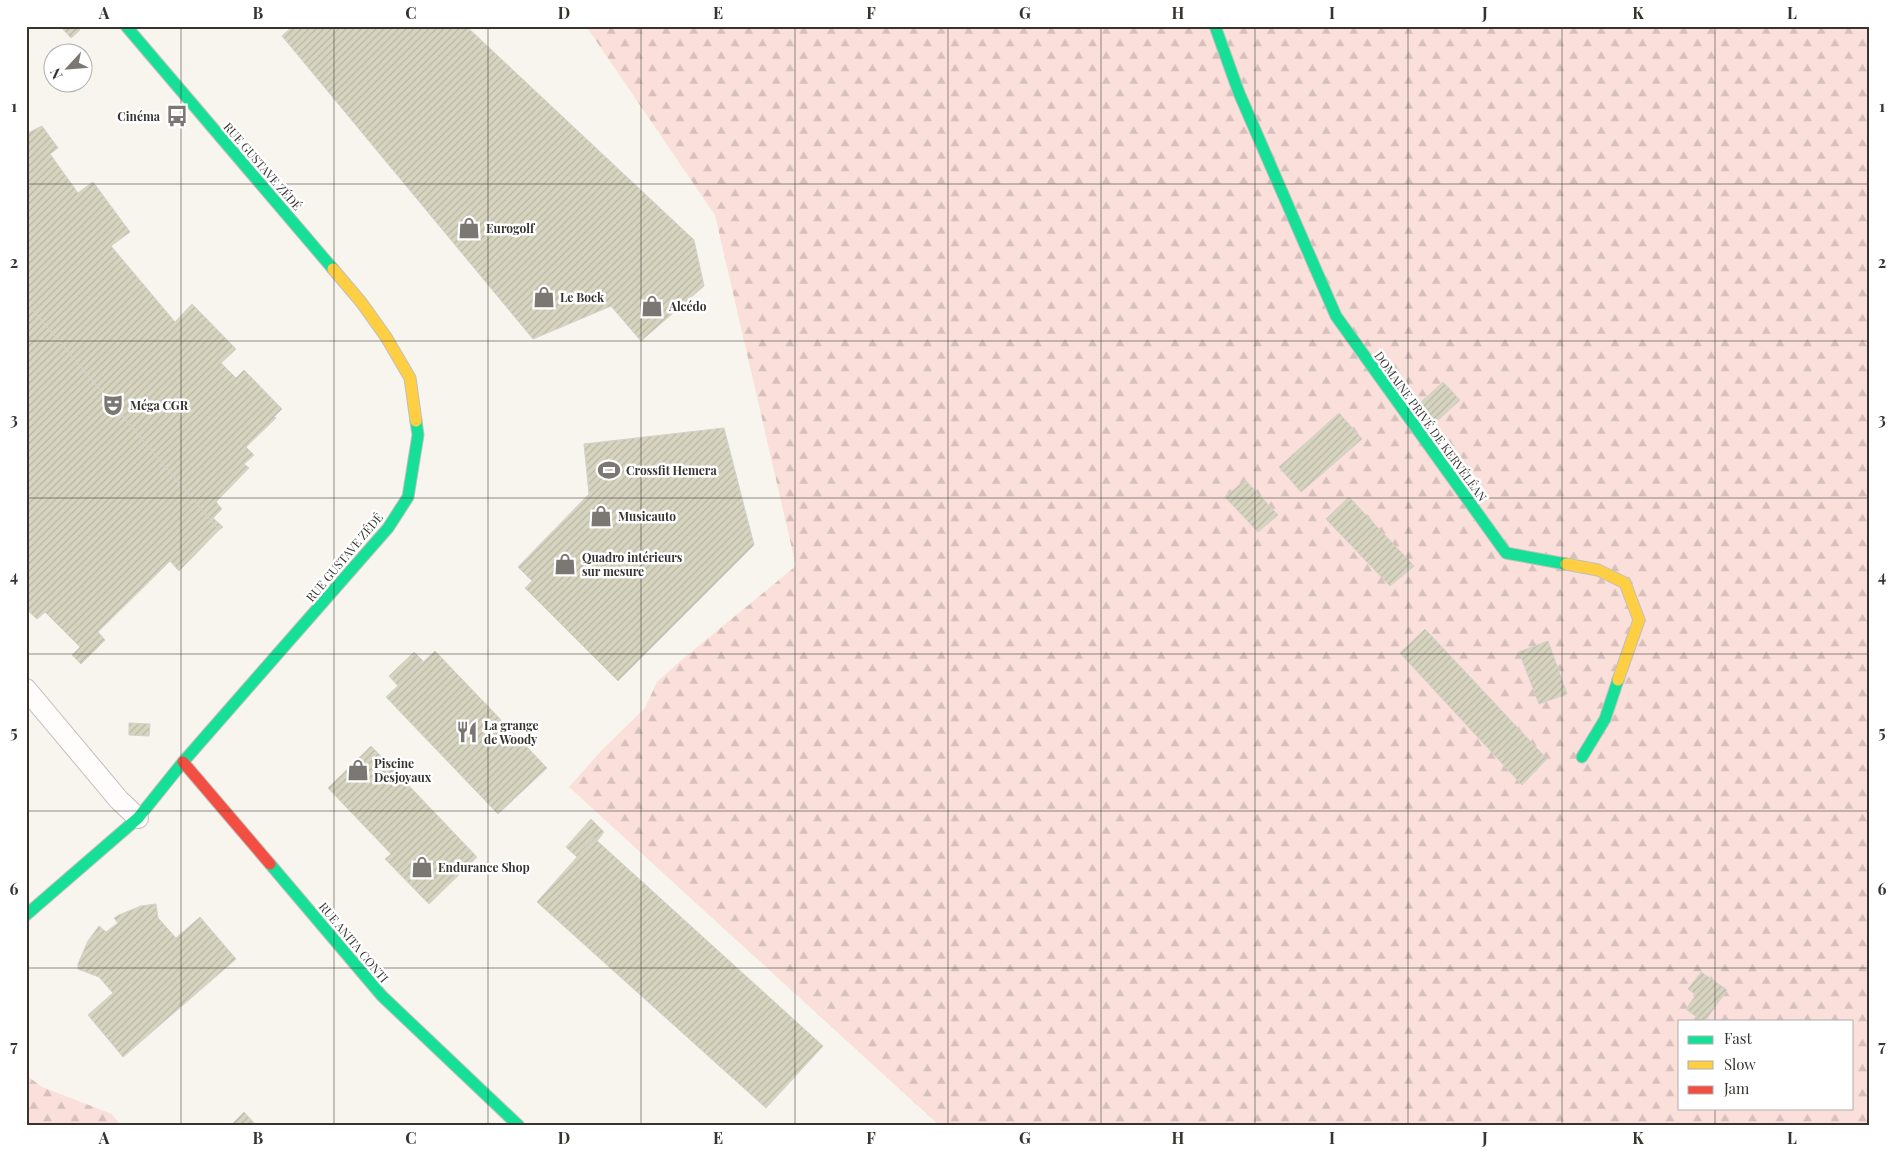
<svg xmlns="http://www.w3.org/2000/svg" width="1896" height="1152" font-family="'Playfair Display',serif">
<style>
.forest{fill:url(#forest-firs);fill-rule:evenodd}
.building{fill:url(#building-hatch);stroke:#d3d1cc}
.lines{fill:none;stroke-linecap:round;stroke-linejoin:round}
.lane-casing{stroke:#c2bfbb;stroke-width:22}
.fast-casing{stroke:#c2bfbb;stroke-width:13}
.slow-casing{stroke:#c2bfbb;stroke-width:13}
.jam-casing{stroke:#c2bfbb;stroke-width:13}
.lane{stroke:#fefdfc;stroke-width:20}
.fast{stroke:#16e098;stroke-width:11}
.slow{stroke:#ffcf43;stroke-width:11}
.jam{stroke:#f24e42;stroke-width:11}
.grid{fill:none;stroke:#373430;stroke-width:1;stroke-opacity:0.55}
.labels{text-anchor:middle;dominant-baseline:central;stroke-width:5;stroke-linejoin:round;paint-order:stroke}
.poi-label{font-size:12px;font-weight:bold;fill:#373430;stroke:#fff;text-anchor:start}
.street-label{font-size:12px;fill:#373430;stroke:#fff}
.neatline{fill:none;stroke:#373430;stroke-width:2}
.grid-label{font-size:16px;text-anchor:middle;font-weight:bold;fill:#373430}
</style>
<defs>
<pattern id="forest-firs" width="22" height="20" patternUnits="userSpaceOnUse" patternTransform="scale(1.25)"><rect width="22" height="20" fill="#fadfdb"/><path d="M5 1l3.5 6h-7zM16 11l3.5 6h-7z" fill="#d7c0bc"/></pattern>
<pattern id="building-hatch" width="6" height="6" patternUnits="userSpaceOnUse" patternTransform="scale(1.25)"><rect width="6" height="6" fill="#d7d4c0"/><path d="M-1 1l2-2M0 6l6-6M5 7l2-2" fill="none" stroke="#b9b7a5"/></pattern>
</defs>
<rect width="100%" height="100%" fill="#f8f4ee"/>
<!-- forest -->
<path class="forest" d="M586,26H1870V1126H940L569,787L601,751L645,708L657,682L678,663L796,566L715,215ZM1680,1021H1852V1108H1680Z
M26,1075L42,1087L112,1114L121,1126H26Z"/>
<!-- building -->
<path class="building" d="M60,26H77L80,30L71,38Z
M293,26H466L694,240L704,286L641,341L611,306L533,339L282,36Z
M42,126L58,148L50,154L78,193L93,182L130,232L111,246L175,322L192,304L236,349L221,363L236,378L244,370L282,409L274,417L276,418L246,447L254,455L244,464L249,468L216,502L222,509L213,518L223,527L219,530L26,302V134Z
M26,302L219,530L179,571L170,561L98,632L105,640L81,664L72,655L80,647L45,612L37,619L26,609Z
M1443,382L1460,400L1436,422L1419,404Z
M1339,413L1362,439L1301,492L1279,467Z
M724,428L754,545L618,681L525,588L532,581L518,567L589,494L584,444Z
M1245,480L1278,515L1258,532L1225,497Z
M1349,497L1414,566L1390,586L1326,519Z
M1425,629L1547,759L1522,785L1400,653Z
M1548,641L1567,694L1539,704L1519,652Z
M435,651L547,768L498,814L386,697Z
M414,652L423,661L398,686L389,676Z
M129,723L150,724L149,736L129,735Z
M371,746L477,857L429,904L385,859L391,854L328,788Z
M591,819L604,832L597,841L594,838L577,857L566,847Z
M594,838L823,1046L766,1108L537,902Z
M156,904L158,918L176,938L200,917L236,959L123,1057L88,1015L113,993L99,977L78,969V964L88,941L99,926L106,932L118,923L114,918L119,915L141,906Z
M1701,972L1727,990L1705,1021H1702L1686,1009L1696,995L1688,989Z
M244,1112L257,1126H230Z"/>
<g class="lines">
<!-- lane casing -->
<g class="lane-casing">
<path id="lane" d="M26,689L119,800L138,818"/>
</g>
<!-- fast casing -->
<g class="fast-casing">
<path id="fast" d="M126,26L333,269
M1215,26L1239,93L1336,316L1506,553L1566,564
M1582,757L1605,719L1618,680
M270,864L382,996L519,1126
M26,915L138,818L183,762L388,528L408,497L418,435L416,421"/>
</g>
<!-- slow casing -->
<g class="slow-casing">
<path id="slow" d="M333,269L361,302L386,337L410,378L416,421
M1566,564L1598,570L1625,583L1639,620L1618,680"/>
</g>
<!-- jam casing -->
<g class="jam-casing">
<path id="jam" d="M183,762L270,864"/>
</g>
<!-- lane -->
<use href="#lane" class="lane"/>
<!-- fast -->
<use href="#fast" class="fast"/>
<!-- slow -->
<use href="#slow" class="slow"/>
<!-- jam -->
<use href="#jam" class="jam"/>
</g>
<!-- grid -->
<path class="grid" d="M181,26V1126M334,26V1126M488,26V1126M641,26V1126M795,26V1126M948,26V1126M1101,26V1126M1255,26V1126M1408,26V1126M1562,26V1126M1715,26V1021M26,184H1870M26,341H1870M26,498H1870M26,654H1870M26,811H1870M26,968H1870M1715,1108V1126"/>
<!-- icons -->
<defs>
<g id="bus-bare" transform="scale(1.725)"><path d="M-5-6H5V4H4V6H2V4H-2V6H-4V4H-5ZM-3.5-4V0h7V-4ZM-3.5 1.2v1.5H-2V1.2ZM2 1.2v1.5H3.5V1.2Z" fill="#7b7772" stroke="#fff" stroke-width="2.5" paint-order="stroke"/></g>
<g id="shop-bare" transform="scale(1.725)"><path d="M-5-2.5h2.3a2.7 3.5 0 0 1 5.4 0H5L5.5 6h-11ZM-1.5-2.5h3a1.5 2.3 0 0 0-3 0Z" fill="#7b7772" stroke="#fff" stroke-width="2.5" paint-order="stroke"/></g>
<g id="theatre-bare" transform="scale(1.725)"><path d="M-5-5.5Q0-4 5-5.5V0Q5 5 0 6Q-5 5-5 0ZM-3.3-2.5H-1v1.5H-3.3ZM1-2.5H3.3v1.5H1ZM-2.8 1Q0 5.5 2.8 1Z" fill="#7b7772" stroke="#fff" stroke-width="2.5" paint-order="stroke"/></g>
<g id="stadium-bare" transform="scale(1.725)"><path d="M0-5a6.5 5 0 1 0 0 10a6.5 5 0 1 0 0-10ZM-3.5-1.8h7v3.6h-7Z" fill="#7b7772" stroke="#fff" stroke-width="2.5" paint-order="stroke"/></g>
<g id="restaurant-bare" transform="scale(1.725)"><path d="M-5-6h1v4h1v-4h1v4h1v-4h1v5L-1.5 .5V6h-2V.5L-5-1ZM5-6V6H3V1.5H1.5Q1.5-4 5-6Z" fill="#7b7772" stroke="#fff" stroke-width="2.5" paint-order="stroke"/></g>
</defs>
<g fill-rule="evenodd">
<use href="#bus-bare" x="177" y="116"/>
<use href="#shop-bare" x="469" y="228"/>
<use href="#shop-bare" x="544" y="297"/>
<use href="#shop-bare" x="652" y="306"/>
<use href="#theatre-bare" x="113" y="405"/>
<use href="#stadium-bare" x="609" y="470"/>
<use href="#shop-bare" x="601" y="516"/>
<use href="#shop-bare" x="565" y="564"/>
<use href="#restaurant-bare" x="467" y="732"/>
<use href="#shop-bare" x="358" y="770"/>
<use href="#shop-bare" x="422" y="867"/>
</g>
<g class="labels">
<!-- poi labels -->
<g class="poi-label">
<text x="160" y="116" text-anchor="end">Cinéma</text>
<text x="486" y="228">Eurogolf</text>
<text x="560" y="297">Le Bock</text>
<text x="669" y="306">Alcédo</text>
<text x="130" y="405">Méga CGR</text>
<text x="626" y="470">Crossfit Hemera</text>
<text x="618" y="516">Musicauto</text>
<text x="582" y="557">Quadro intérieurs<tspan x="582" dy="14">sur mesure</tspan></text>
<text x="484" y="725">La grange<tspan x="484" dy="14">de Woody</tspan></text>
<text x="374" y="763">Piscine<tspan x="374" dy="14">Desjoyaux</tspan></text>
<text x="438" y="867">Endurance Shop</text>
</g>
<!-- street labels -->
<g class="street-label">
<text transform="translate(263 166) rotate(49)">RUE GUSTAVE ZÉDÉ</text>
<text transform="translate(1431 426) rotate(54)">DOMAINE PRIVÉ DE KERVÉLÉAN</text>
<text transform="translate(344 557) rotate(-50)">RUE GUSTAVE ZÉDÉ</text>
<text transform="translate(354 942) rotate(50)">RUE ANITA CONTI</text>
</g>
</g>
<!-- border -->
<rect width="1896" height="1152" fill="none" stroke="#ffffff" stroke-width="55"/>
<!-- legend -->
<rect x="1678" y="1020" width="175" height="90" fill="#ffffff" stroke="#afaeac"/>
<rect x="1688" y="1036" width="25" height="8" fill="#16e098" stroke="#afaeac"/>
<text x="1724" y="1044" font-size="15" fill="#373430">Fast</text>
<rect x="1688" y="1061" width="25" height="8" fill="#ffcf43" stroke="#afaeac"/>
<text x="1724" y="1070" font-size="15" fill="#373430">Slow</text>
<rect x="1688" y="1086" width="25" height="8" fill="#f24e42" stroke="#afaeac"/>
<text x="1724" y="1094" font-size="15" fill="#373430">Jam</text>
<!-- north arrow -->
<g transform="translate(68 68) rotate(244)"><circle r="24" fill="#ffffff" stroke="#afaeac"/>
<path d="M0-4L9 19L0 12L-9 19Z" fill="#7b7772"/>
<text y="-8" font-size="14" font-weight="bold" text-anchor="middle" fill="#373430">N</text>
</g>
<rect x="28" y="28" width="1840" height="1096" class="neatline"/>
<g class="grid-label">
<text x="104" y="19">A</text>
<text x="258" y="19">B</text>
<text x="411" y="19">C</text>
<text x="564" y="19">D</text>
<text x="718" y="19">E</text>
<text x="871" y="19">F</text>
<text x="1025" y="19">G</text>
<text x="1178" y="19">H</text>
<text x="1332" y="19">I</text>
<text x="1485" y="19">J</text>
<text x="1638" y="19">K</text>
<text x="1792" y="19">L</text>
<text x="14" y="112">1</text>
<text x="1882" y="112">1</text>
<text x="14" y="268">2</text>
<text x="1882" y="268">2</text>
<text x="14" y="425">3</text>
<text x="1882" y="425">3</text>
<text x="14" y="582">4</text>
<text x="1882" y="582">4</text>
<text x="14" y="738">5</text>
<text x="1882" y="738">5</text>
<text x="14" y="895">6</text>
<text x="1882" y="895">6</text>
<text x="14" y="1052">7</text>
<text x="1882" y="1052">7</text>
<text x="104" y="1144">A</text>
<text x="258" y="1144">B</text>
<text x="411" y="1144">C</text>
<text x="564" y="1144">D</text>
<text x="718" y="1144">E</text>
<text x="871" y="1144">F</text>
<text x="1025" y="1144">G</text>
<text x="1178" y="1144">H</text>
<text x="1332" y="1144">I</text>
<text x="1485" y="1144">J</text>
<text x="1638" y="1144">K</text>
<text x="1792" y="1144">L</text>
</g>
</svg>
